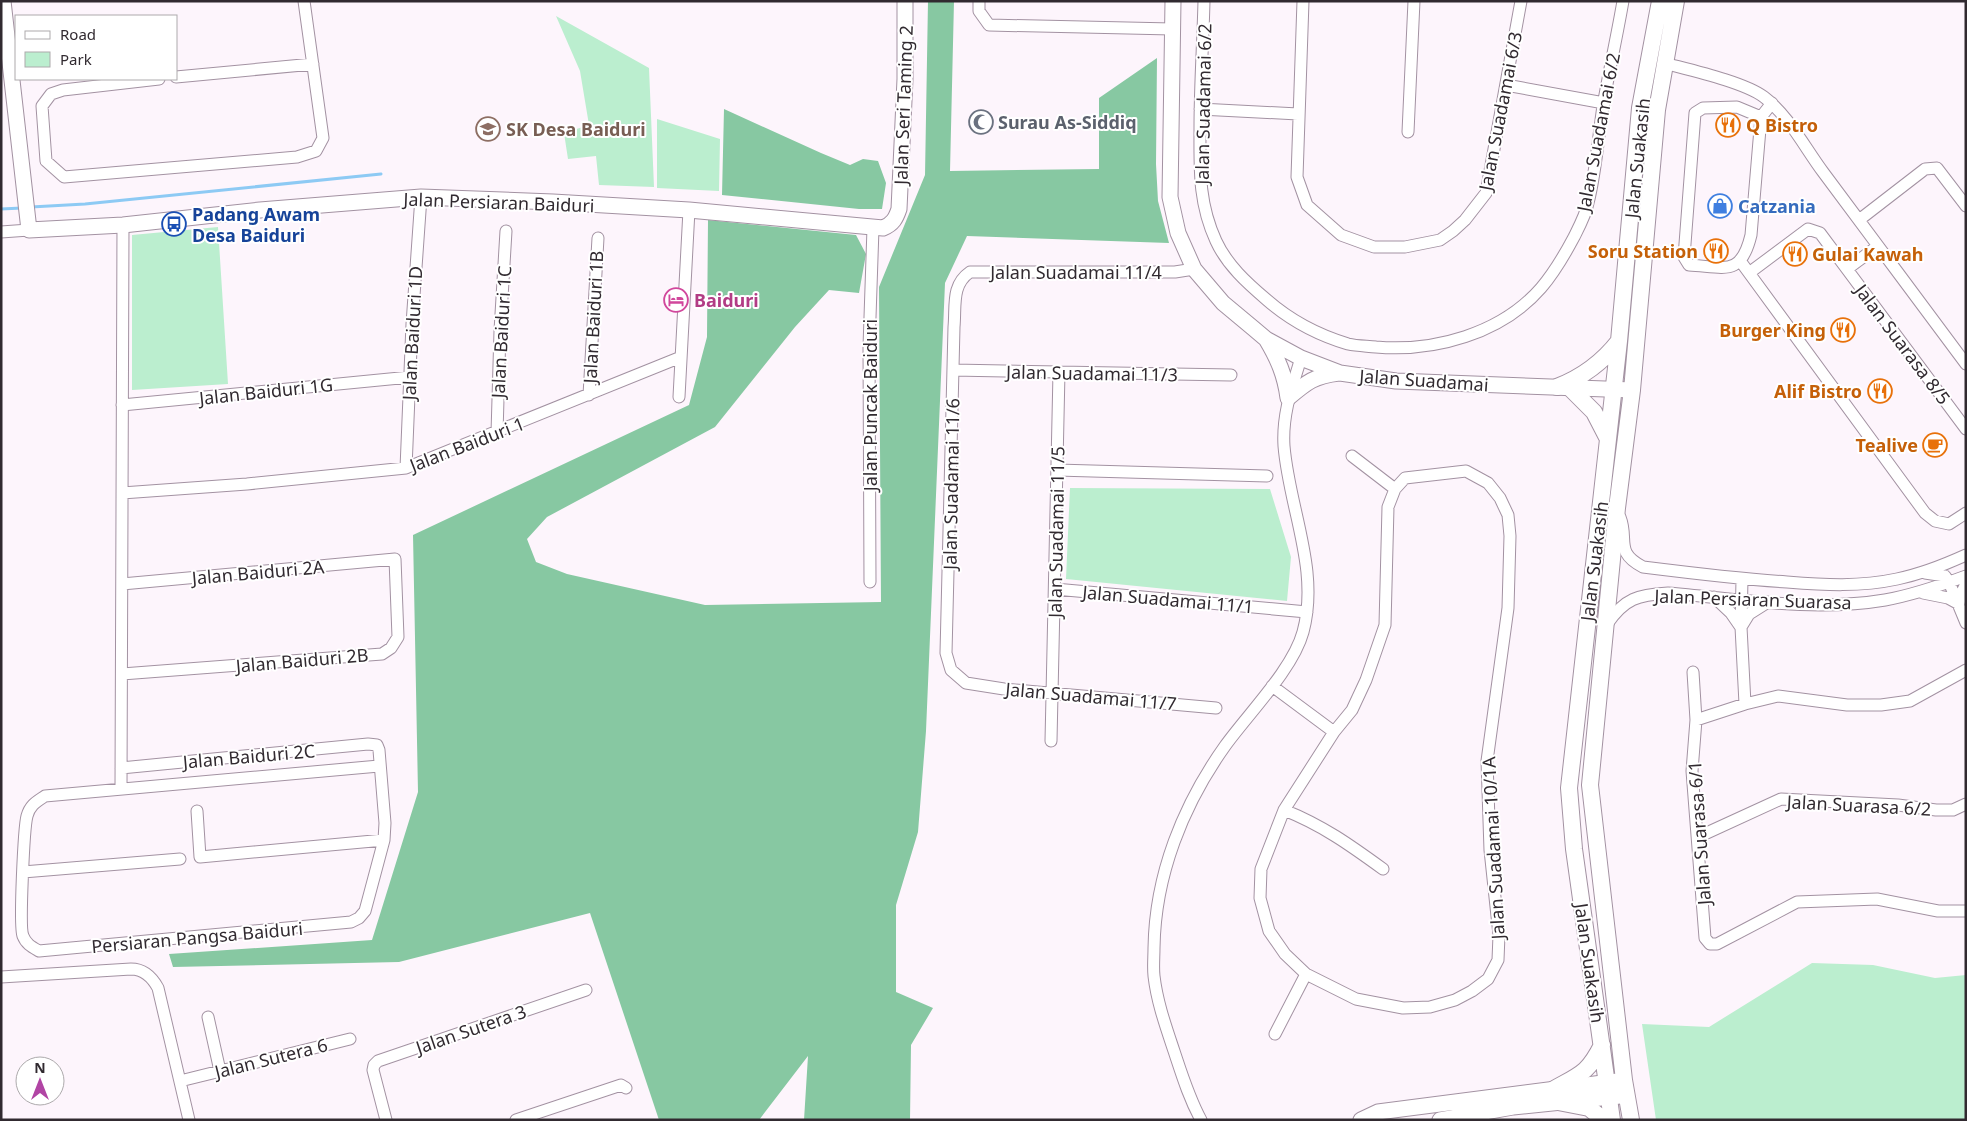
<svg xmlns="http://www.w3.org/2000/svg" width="1967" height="1121" font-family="'Noto Sans',sans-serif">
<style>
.green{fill:#bbeecf}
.forest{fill:#87c8a2}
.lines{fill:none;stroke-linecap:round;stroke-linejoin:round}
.stream{stroke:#8dcaf4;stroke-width:3}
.minor-casing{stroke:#a392a2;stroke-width:13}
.tertiary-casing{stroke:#a392a2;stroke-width:17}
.secondary-casing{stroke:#a392a2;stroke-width:18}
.minor{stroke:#fff;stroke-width:11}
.tertiary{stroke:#fff;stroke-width:15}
.secondary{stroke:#fff;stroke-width:16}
.labels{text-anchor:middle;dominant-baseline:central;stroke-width:4;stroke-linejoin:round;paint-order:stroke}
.street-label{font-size:18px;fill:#312a30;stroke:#fff}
.worship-label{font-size:18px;font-weight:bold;fill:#5b616d;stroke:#fff;text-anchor:start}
.food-label{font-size:18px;font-weight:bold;fill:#c56008;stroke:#fff;text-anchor:end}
.education-label{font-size:18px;font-weight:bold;fill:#785e54;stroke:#fff;text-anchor:start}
.shop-label{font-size:18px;font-weight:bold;fill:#366cbe;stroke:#fff;text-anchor:start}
.transit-label{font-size:18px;font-weight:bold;fill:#164399;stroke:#fff;text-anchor:start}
.hotel-label{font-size:18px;font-weight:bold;fill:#b23c85;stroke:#fff;text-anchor:start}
</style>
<rect width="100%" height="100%" fill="#fdf5fc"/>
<!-- green -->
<path class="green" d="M556,16L649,68L654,187L599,185L596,156L568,159L564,133L589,125L580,71Z
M657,119L720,139L719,191L657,188Z
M218,227L228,384L132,390V235Z
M1070,488L1270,489L1291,557L1287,601L1066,579Z
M1812,963L1873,965L1935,978L1966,975V1120H1656L1642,1024L1709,1027Z"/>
<!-- forest -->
<path class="forest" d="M928,1H954L950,171L1099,169V98L1157,58L1156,164L1158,201L1169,243L967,236L945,283L926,731L918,832L896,905V992L933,1008L911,1045L910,1120H804L808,1056L759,1120H659L590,913L399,962L173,967L169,954L372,940L418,792L413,535L689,405L707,337L708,220L856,235L866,254L859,293L829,290L795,327L715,427L547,517L527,539L536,562L567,574L705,605L881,602L879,287L925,175Z
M724,109L821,153L850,165L863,159L878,161L886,183L882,209H859L722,195Z"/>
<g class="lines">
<!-- stream -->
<path class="stream" d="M31,207L85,204L381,174
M1,209L22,208"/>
<!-- minor casing -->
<g class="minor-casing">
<path id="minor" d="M979,1V11L989,25L1172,29
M1204,1C1203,43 1200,85 1200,127C1200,168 1198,202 1216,241C1227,265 1247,283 1267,300C1291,321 1318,335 1348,344C1357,346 1367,346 1376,347C1434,352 1501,334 1541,288C1553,274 1565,254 1574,237C1579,227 1586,214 1588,203C1596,172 1598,138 1603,106C1609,71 1617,36 1623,1
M1303,1L1297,177L1307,205L1341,235L1374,247H1405L1440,240L1453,231L1465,220L1486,193L1521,1
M1664,63C1690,70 1744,82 1764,97C1789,116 1805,148 1823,172C1871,236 1918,300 1966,364
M176,77L313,64
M159,79L63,90L51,94L42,106L46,161L64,177L297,157L316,151L323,138L304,1
M1506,85L1604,103
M1200,109L1298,114
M1761,117L1737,107L1703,108L1695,113L1684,257L1689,265C1725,267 1741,277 1751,235L1761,117L1772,103
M1408,132L1414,1
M1859,220L1925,169L1937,168L1966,206
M1,232L29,230
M1741,262L1925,513L1935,521L1949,524L1966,513
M1194,269L1175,272H970C951,285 956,306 954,327L946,653L951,670L966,683L1004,689L1216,708
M1847,269L1878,246
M1749,273L1808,229L1820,233L1966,429
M953,370L1231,375
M589,395L598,238
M679,397L689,210
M122,405L410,377
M497,433L500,331L506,231
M1352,456L1395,489
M406,468L412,324L421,197
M1057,470L1267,476
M1466,471L1488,483L1500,498L1508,515L1510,536L1508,608L1487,761L1490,850L1499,935L1498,960L1488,979L1472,991L1455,1000L1430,1007L1403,1008L1356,999L1306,974L1285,954L1269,931L1260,898L1261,869L1284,810L1334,732L1352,710L1366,680L1385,625L1388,507L1395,489L1405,478Z
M122,493L247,484L406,468L681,357
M1620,517C1629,540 1614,552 1643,567C1691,573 1739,579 1787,582C1825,585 1860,587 1897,579C1921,574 1944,565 1966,555
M1925,573L1945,576L1949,582L1966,623
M1742,579L1741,627L1745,704
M870,582L869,347L873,228
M1055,589L1307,612
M1923,593L1948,598L1959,604
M1714,597L1731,613L1740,626
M1959,604L1961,594L1966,584
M1607,624C1625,598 1638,595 1668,593C1740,599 1814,612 1885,600C1913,595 1939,586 1966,576
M1741,627L1749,614L1768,602
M1693,672L1696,720L1692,771L1705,938L1710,944H1717L1797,902L1877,899L1938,911H1966
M122,674L382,654L391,648L398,637L395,559L122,584
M1272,686L1334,732
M1696,720L1745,704L1778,696L1847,705H1881L1910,701L1966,670
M1051,741L1059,372
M121,768L368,744L377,745L379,750L385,823L384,840L365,911L359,918L351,922L39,951C32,947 26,944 23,936C19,927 24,827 27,816C30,805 36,802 45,796L379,766
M121,788L123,225
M1284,810C1322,825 1350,845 1383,869
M197,811L200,857L384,840
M1698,837L1781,799L1898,805L1936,810H1953L1966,804
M23,872L180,859
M1,977L131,969C144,969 152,977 158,988L189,1120
M208,1017L220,1071
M1275,1034L1306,974
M180,1081L350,1039
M386,1120L373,1070L374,1065L378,1061L586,990
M516,1120L621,1085L626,1088
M1201,1120C1189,1098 1182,1075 1174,1051C1166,1027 1157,1002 1154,976C1153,967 1154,957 1154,948C1155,875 1183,805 1225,746C1248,714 1293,669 1303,632C1320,570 1289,508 1284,446C1282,415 1292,387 1301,358"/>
</g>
<!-- tertiary casing -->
<g class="tertiary-casing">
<path id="tertiary" d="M3,1L29,230L123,225L260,210L421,197L553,202L689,210L883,228C893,224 896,218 899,209L905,79V1
M1173,1L1170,197L1178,233L1194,269L1223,303L1253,328L1266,339L1301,358L1340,373L1396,381L1632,390
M1266,339C1278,359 1285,375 1288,398
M1288,398C1307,382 1314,376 1339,373
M1361,1120L1378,1112L1618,1081
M1440,1120L1513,1107L1620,1096"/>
</g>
<!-- secondary casing -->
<g class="secondary-casing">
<path id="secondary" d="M1557,387C1583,377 1602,363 1619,341
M1570,388L1594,412L1608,439
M1554,1089C1581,1074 1588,1073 1602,1045
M1558,1102L1589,1108L1604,1120
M1612,1120L1574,849L1569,788L1619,341L1640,108L1660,1
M1631,1120L1624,1080L1590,785L1617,508L1632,390L1657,110L1676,1"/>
</g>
<!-- minor -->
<use href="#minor" class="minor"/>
<!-- tertiary -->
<use href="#tertiary" class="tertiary"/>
<!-- secondary -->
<use href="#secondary" class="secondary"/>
</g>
<!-- icons -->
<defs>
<g id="mosque-ring" transform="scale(1.25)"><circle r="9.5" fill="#fff" stroke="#6b7280" stroke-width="1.5"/><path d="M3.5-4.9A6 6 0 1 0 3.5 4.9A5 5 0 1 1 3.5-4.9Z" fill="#6b7280"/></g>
<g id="restaurant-ring" transform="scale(1.25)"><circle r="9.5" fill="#fff" stroke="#e8710a" stroke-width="1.5"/><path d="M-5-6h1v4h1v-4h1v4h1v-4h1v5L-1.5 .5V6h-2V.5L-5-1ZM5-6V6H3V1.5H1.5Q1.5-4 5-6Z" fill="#e8710a"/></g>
<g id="school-ring" transform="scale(1.25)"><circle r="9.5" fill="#fff" stroke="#8d6e63" stroke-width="1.5"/><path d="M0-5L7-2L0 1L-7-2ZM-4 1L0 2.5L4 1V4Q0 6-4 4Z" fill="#8d6e63"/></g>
<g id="shop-ring" transform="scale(1.25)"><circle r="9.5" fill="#fff" stroke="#3f7fe0" stroke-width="1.5"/><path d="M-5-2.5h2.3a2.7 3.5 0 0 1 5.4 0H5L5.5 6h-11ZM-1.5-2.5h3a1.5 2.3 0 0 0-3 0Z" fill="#3f7fe0"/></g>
<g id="bus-ring" transform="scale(1.25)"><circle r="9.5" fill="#fff" stroke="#1a4fb4" stroke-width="1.5"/><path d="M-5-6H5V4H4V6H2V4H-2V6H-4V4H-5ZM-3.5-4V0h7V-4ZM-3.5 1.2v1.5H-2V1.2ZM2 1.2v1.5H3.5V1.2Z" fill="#1a4fb4"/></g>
<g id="hotel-ring" transform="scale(1.25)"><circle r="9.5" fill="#fff" stroke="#d1479c" stroke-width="1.5"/><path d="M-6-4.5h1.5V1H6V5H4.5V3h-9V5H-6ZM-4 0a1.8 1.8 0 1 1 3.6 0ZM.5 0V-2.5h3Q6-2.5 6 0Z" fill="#d1479c"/></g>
<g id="cafe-ring" transform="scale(1.25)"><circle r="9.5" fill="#fff" stroke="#e8710a" stroke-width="1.5"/><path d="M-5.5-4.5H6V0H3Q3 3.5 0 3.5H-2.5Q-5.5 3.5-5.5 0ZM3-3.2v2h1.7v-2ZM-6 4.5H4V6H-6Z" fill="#e8710a"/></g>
</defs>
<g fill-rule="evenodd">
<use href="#mosque-ring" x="981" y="122"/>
<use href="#restaurant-ring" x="1728" y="125"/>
<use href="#school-ring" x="488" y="129"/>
<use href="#shop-ring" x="1720" y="206"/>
<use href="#bus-ring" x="174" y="224"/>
<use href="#restaurant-ring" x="1716" y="251"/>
<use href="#restaurant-ring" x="1795" y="254"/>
<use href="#hotel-ring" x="676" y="300"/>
<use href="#restaurant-ring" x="1843" y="330"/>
<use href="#restaurant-ring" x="1880" y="391"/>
<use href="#cafe-ring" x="1935" y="445"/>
</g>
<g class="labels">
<!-- street labels -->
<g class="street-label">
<text transform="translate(1203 104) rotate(-89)">Jalan Suadamai 6/2</text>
<text transform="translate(903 105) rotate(-88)">Jalan Seri Taming 2</text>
<text transform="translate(1500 111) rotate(-79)">Jalan Suadamai 6/3</text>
<text transform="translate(1598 132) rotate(-79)">Jalan Suadamai 6/2</text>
<text transform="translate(1637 158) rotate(-84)">Jalan Suakasih</text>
<text transform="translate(499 202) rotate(2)">Jalan Persiaran Baiduri</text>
<text x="1076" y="272">Jalan Suadamai 11/4</text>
<text transform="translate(593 317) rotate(-87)">Jalan Baiduri 1B</text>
<text transform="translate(501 332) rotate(-87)">Jalan Baiduri 1C</text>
<text transform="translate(412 333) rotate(-87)">Jalan Baiduri 1D</text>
<text transform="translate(1903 344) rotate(53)">Jalan Suarasa 8/5</text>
<text transform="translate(1092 373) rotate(1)">Jalan Suadamai 11/3</text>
<text transform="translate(1424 380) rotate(4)">Jalan Suadamai</text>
<text transform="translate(266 391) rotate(-6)">Jalan Baiduri 1G</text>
<text transform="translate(870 405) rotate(-90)">Jalan Puncak Baiduri</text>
<text transform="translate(467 444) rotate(-21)">Jalan Baiduri 1</text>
<text transform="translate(951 484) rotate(-89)">Jalan Suadamai 11/6</text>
<text transform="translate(1056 532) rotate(-89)">Jalan Suadamai 11/5</text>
<text transform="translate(1594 561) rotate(-83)">Jalan Suakasih</text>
<text transform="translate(258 572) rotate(-5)">Jalan Baiduri 2A</text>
<text transform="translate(1168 599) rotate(5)">Jalan Suadamai 11/1</text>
<text transform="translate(1753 599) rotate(2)">Jalan Persiaran Suarasa</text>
<text transform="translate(302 660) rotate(-5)">Jalan Baiduri 2B</text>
<text transform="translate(1091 696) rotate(5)">Jalan Suadamai 11/7</text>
<text transform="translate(249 756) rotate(-5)">Jalan Baiduri 2C</text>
<text transform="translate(1859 805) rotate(3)">Jalan Suarasa 6/2</text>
<text transform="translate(1699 833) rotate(-94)">Jalan Suarasa 6/1</text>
<text transform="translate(1493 848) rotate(-93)">Jalan Suadamai 10/1A</text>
<text transform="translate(197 937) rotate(-5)">Persiaran Pangsa Baiduri</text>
<text transform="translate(1590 963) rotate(82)">Jalan Suakasih</text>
<text transform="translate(471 1029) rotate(-19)">Jalan Sutera 3</text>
<text transform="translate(271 1058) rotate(-14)">Jalan Sutera 6</text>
</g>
<!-- worship labels -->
<g class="worship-label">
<text x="998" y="122">Surau As-Siddiq</text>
</g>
<!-- food labels -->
<g class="food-label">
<text x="1746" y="125" text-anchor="start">Q Bistro</text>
<text x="1698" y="251">Soru Station</text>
<text x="1812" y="254" text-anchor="start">Gulai Kawah</text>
<text x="1826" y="330">Burger King</text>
<text x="1862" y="391">Alif Bistro</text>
<text x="1918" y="445">Tealive</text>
</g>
<!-- education labels -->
<g class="education-label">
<text x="506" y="129">SK Desa Baiduri</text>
</g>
<!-- shop labels -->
<g class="shop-label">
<text x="1738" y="206">Catzania</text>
</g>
<!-- transit labels -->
<g class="transit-label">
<text x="192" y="214">Padang Awam<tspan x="192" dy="21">Desa Baiduri</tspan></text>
</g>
<!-- hotel labels -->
<g class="hotel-label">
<text x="694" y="300">Baiduri</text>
</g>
</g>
<!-- border -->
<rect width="1967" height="1121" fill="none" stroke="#312a30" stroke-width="5"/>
<!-- legend -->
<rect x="15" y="15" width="162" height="65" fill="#ffffff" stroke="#adaaac"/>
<rect x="25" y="31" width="25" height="8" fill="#ffffff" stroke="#adaaac"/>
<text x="60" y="40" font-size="15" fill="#312a30">Road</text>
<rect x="25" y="52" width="25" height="15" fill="#bbeecf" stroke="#adaaac"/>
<text x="60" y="65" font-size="15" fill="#312a30">Park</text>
<!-- north arrow -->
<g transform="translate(40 1081)"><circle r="24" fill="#ffffff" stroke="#adaaac"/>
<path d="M0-4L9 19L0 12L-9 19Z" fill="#b144a4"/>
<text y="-8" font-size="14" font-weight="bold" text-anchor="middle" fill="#312a30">N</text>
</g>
</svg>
